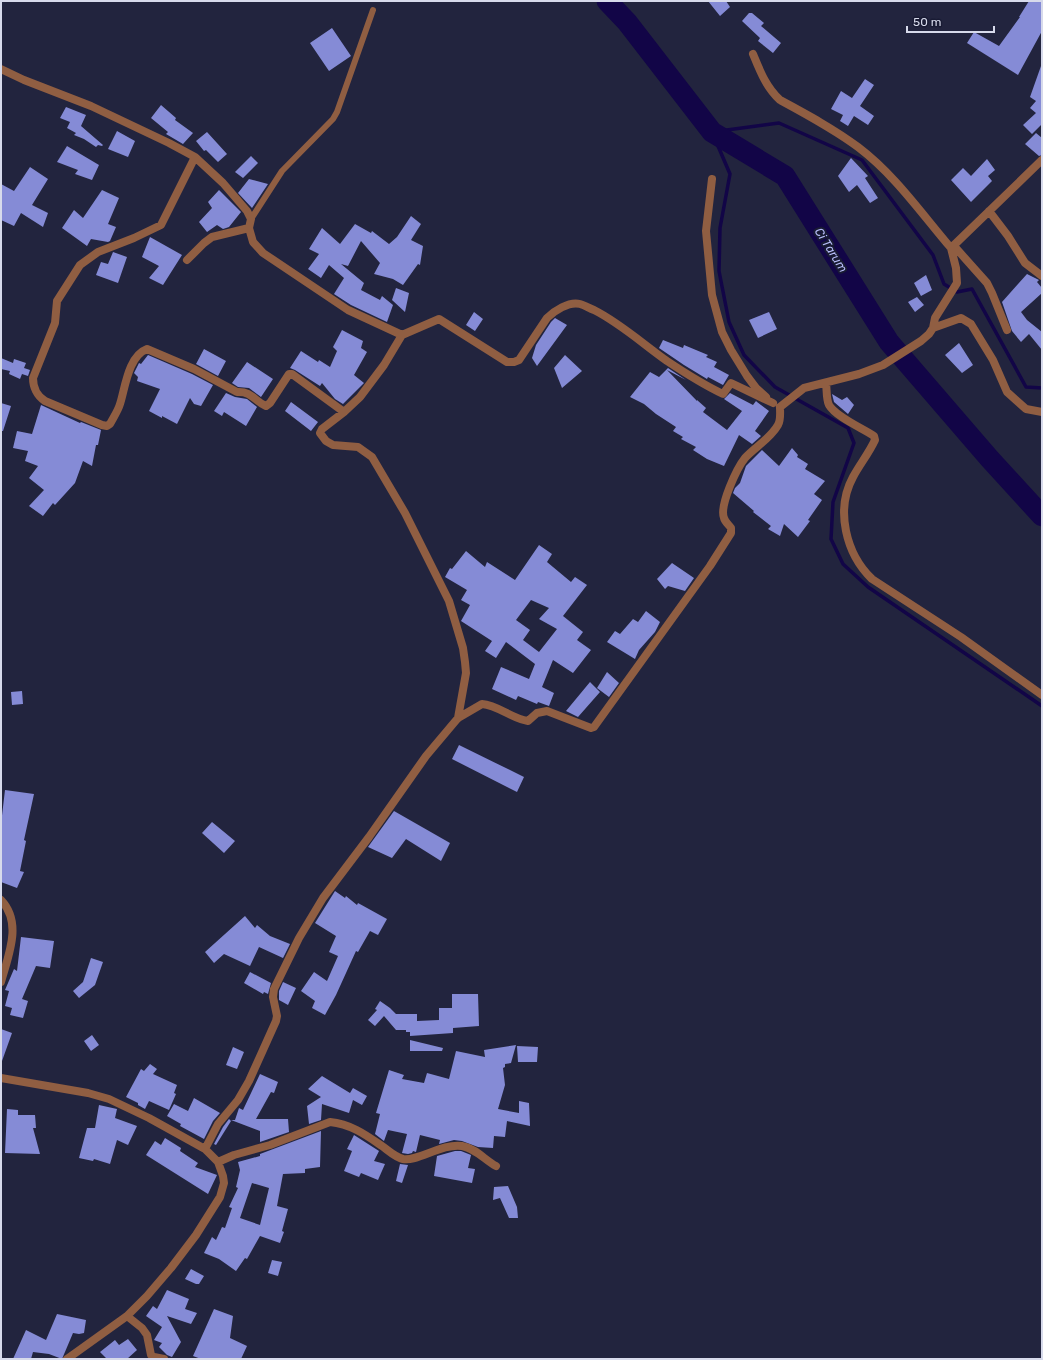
<svg xmlns="http://www.w3.org/2000/svg" width="1043" height="1360" font-family="Rubik,sans-serif">
<style>
.lines{fill:none;stroke-linecap:round;stroke-linejoin:round}
.stream{stroke:#120547;stroke-width:3.5}
.river{stroke:#120547;stroke-width:21}
.building{fill:#858bd6;fill-rule:evenodd}
.service{stroke:#905e42;stroke-width:6}
.minor{stroke:#905e42;stroke-width:8}
.labels{text-anchor:middle;dominant-baseline:central;stroke-width:4;stroke-linejoin:round;paint-order:stroke}
.water-label{font-size:12px;font-style:italic;fill:#b6bcf8;stroke:#191b34}
</style>
<rect width="100%" height="100%" fill="#22243e"/>
<g class="lines">
<!-- stream -->
<path class="stream" d="M1042,388L1026,387L972,289L957,292L944,284L933,255L862,160L779,123L712,132L730,174L720,228L719,271L729,322L744,355L775,387L848,428L854,443L833,502L831,539L843,564L868,587L1042,706"/>
<!-- river -->
<path class="river" d="M607,1L627,22L712,132L785,176L889,342L989,458L1042,516"/>
</g>
<!-- building -->
<path class="building" d="M708,1H726L730,7L720,16Z
M1029,1H1042V31L1018,75L967,43L974,32L999,46L1020,17H1019Z
M749,13H752L764,23L761,26L781,43L773,53L758,41L760,38L742,21Z
M332,28L351,56L329,71L310,43Z
M1041,66H1042V124L1032,134L1023,125L1036,113L1030,108L1036,101L1030,97Z
M865,79L874,85L860,106L874,116L868,125L854,116L848,126L840,121L843,115L831,109L841,91L852,98Z
M161,105L176,118L175,120L193,133L183,144L166,134L168,132L151,118Z
M66,107L86,115L81,126L103,145L102,146L98,145L96,147L84,139L74,135L76,133L67,128L70,122L60,118Z
M117,131L135,141L128,157L108,149Z
M207,132L227,154L218,162L206,150L204,151L196,141Z
M1036,133L1042,138V155L1039,156L1025,144Z
M67,146L99,165L92,180L75,174L78,170L57,162Z
M251,156L258,163L243,178L235,172Z
M851,158L868,176L865,178L878,198L870,203L857,185L849,192L838,176Z
M987,159L995,170L988,176L992,181L971,202L951,180L963,168L971,176Z
M30,167L48,179L32,205L48,213L43,227L21,213L14,226L1,220V184L14,191Z
M249,179L268,184L252,208L238,193Z
M102,190L119,198L108,224L116,227L110,241L108,242L91,239L87,246L62,228L74,210L83,218Z
M219,190L241,212L229,227L223,229L217,225L207,232L199,222L212,208L208,202Z
M411,216L421,224L411,240L423,246L420,265L418,264L403,285L393,279L374,274L380,263L361,241L348,266L341,264L364,283L361,290L380,300L382,296L393,305L387,322L351,305L334,294L344,278L329,265L321,278L308,269L319,254L309,249L322,228L340,244L355,224L371,233L372,231L389,244L397,237Z
M150,237L182,255L163,285L149,278L159,266L142,257Z
M113,252L127,257L118,283L96,275L101,262L108,264Z
M1027,274L1039,280L1037,282L1042,288V293L1021,312L1027,320L1042,332V350L1029,334L1021,342L1012,331L1002,302Z
M926,275L932,290L921,296L914,283Z
M396,288L409,293L405,312L392,300Z
M917,297L924,305L915,312L908,302Z
M474,312L483,319L475,331L466,325Z
M769,312L777,329L758,338L749,320Z
M555,318L567,325L537,366L532,358L536,345L551,322Z
M342,330L363,341L361,348L367,352L354,375L364,383L343,404L335,399L322,383L320,386L295,370L290,368L301,351L318,362L319,360L330,367L337,351L333,347Z
M663,340L683,348L684,345L708,355L706,357L717,362L714,367L729,375L723,385L708,377L707,379L684,365L659,348Z
M959,343L973,365L962,373L945,355Z
M204,349L226,361L218,376L196,364Z
M148,355L192,374L213,385L201,406L194,404L190,398L177,424L162,416V418L149,411L160,389L137,381L138,377L134,373L139,363L141,364Z
M565,355L582,371L562,388L554,368Z
M1,358L13,363L14,359L26,363L24,368L30,370L28,376L22,374L20,379L9,374L10,371L1,369Z
M247,362L273,379L261,397L249,388L238,387L232,383Z
M668,368L686,380L667,370L697,401V400L706,408L703,412L727,430L742,411L724,399L730,393L753,405L756,401L757,402L769,411L755,431L761,436L752,444L739,435L724,466L707,459L693,450L696,447L681,439L683,437L673,431L676,427L656,414L644,404L630,397L650,372L659,377Z
M226,393L235,397L247,399L257,407L246,426L224,412L222,416L214,411Z
M832,394L842,400L847,397L854,405L848,414L834,402Z
M291,402L318,422L311,431L285,411Z
M1,403L11,406L3,431H1Z
M41,405L80,423L81,422L101,430L98,445H96L92,466L83,461L75,483L55,505L53,503L43,516L29,506L44,490L29,478L38,466L25,461L28,451L13,448L17,431L32,434Z
M792,448L798,455L797,457L808,464L805,469L825,481L814,494L822,500L808,520L810,521L798,537L784,524L780,536L768,529L771,526L753,512L754,511L733,493L735,488L740,483L746,466L762,450L779,466Z
M539,545L552,554L547,562L571,582L575,577L587,585L563,616L583,632L577,640L591,650L573,673L553,660L542,687L554,693L549,706L538,702L537,704L518,696L516,700L492,689L501,667L529,679L535,664L506,642L496,658L485,651L492,641L461,621L470,605L461,600L467,590L445,577L450,568L452,569L466,551L485,567L487,562L515,580ZM531,600L549,608L539,619L557,629L539,652L523,640L530,630L516,620Z
M672,563L694,578L685,591L668,586L665,589L657,579Z
M646,611L660,622L655,632L639,650L635,659L607,642L615,631L620,634L633,619L638,622Z
M607,672L619,683L609,697L597,688Z
M590,682L600,692L578,717L566,711Z
M22,691L23,704L12,705L11,692Z
M459,745L524,777L517,792L452,759Z
M5,790L34,794L24,840L26,841L20,871L24,872L17,888L1,882V824Z
M394,811L450,843L441,861L406,839L392,858L368,847Z
M212,822L235,841L224,853L202,833Z
M335,891L345,898L346,896L357,905L358,903L387,919L378,935L370,931L358,952L356,951L336,995L325,1015L312,1008L315,1001L301,991L314,972L327,981L338,956L329,952L336,936L315,923Z
M245,916L255,928L257,925L270,936L290,944L283,958L259,947L250,966L224,954L214,963L205,952Z
M21,937L54,941L50,968L36,966L22,999L28,1001L23,1018L10,1015L12,1008L5,1006L9,991L5,990L14,969L17,971Z
M91,958L103,962L95,985L79,998L73,991L83,982Z
M250,972L271,983L268,994L264,992L263,994L244,983Z
M283,982L296,988L288,1005L279,1000V991Z
M452,994H478L479,1026L453,1028V1033L410,1036V1032H406V1030H396L384,1016L375,1026L368,1020L377,1010L375,1009L380,1001L390,1008L396,1014H417V1021L439,1020V1008H452Z
M1,1029L12,1033L2,1061H1Z
M92,1035L99,1045L91,1051L84,1041Z
M410,1040L443,1048L442,1051H410Z
M516,1045L511,1063L505,1064V1067L503,1068L505,1085L498,1109L519,1113V1101L529,1103L530,1126L507,1121L505,1137L494,1136L493,1148L478,1147L462,1141L454,1140L439,1144L440,1140L420,1135L416,1152L413,1151L412,1153L408,1154L402,1153L407,1134L388,1130L384,1141L375,1134L380,1114L376,1113L389,1070L404,1075L402,1079L424,1083L427,1073L449,1079L456,1051L485,1057L484,1050Z
M517,1046L538,1047L537,1062H518Z
M233,1047L244,1052L237,1069L226,1065Z
M150,1064L157,1069L153,1074L177,1085L174,1093L176,1094L169,1110L149,1101L145,1109L138,1105V1103L126,1097L141,1069L144,1071Z
M260,1074L278,1082L274,1093L271,1092L256,1119H288L289,1132L260,1142V1131L231,1120H235L239,1108L243,1110Z
M322,1076L350,1093L353,1088L367,1096L362,1105L353,1100L349,1113L322,1104L321,1120L309,1124L307,1106L321,1097L308,1089Z
M194,1098L220,1113L213,1121L204,1139L180,1126L181,1124L167,1116L174,1104L188,1111Z
M99,1105L117,1109L115,1118L137,1126L128,1145L117,1140L110,1164L94,1159L93,1161L79,1158L87,1128H95Z
M7,1109L18,1110V1115H35L36,1128H33L40,1154L5,1153Z
M229,1119L231,1121L216,1145L214,1144L223,1127Z
M321,1131L320,1167L305,1169V1173L283,1174L277,1206L288,1209L282,1231L284,1232L280,1243L260,1236L247,1259L245,1258L236,1271L219,1259L204,1253L212,1237L216,1240L222,1227L225,1228L232,1208L229,1207L238,1188L236,1187L240,1170L238,1162L260,1156V1154ZM252,1183L269,1188L260,1225L240,1218Z
M354,1135L379,1151L374,1161L385,1164L378,1180L361,1173L359,1177L344,1171L352,1151L347,1149Z
M165,1138L181,1148L180,1151L198,1163L195,1167L217,1175L208,1194L146,1155L155,1141L161,1145Z
M455,1151H461L471,1155L468,1168L475,1169L472,1183L434,1176L437,1156Z
M400,1164L408,1165L402,1183L396,1181Z
M508,1186L517,1207L518,1218H509L500,1198L493,1200L494,1187Z
M272,1260L282,1262L278,1276L268,1273Z
M191,1269L204,1276L199,1284H196L185,1279Z
M167,1290L189,1299L185,1309L197,1313L191,1324L167,1316L181,1342L172,1357L167,1355L159,1347L162,1343L154,1340L162,1327L146,1316L153,1306L157,1309Z
M214,1309L233,1316L230,1338L247,1346L241,1359H201L193,1356Z
M57,1314L86,1320L84,1333L79,1334L73,1333L62,1359L49,1354L33,1352L31,1359H13L26,1330L46,1340Z
M128,1339L137,1350L127,1359H107L100,1352L115,1340L119,1345Z"/>
<g class="lines">
<!-- service -->
<path class="service" d="M251,219L282,171L333,119L337,112L373,10"/>
<!-- minor -->
<path class="minor" d="M753,54C760,71 766,87 780,100C806,114 834,129 858,147C895,175 921,213 951,248
M1,69L24,80L91,106L169,143L195,157L223,183L247,211L251,219L249,228L253,242L263,253L348,310L402,335
M195,157L161,225L134,238L98,252L80,265L57,301L55,323L33,378C33,387 37,396 45,401L102,425L107,426L110,424C113,418 118,411 120,404C125,389 128,356 147,349L194,369L237,392C252,391 254,401 266,406L270,403L289,374H292L344,412
M712,179L706,231L712,295L722,332L731,350L747,376L756,388L766,397
M989,211L1008,236L1025,263L1042,276
M954,246L987,283L992,293L1007,330
M187,260L204,243L212,237L249,228
M933,328L961,318L971,324L993,360L1007,392L1026,409L1042,412
M826,383C827,389 826,399 829,405C836,417 862,428 874,436L875,440C869,453 860,464 853,477C835,510 846,554 872,579L961,637L1042,695
M780,407L804,388L859,374L883,365L921,341L929,334L933,328L935,318L957,283L956,268L951,248L1042,160
M458,718L466,673L465,662L463,648L449,601L405,513L372,457L358,447L333,445L326,441L320,433L322,429L344,412L360,397L384,365L402,335L439,319L507,362H514L519,360L547,318C554,311 569,301 580,304C584,305 589,308 594,310C620,323 643,344 667,361C685,373 704,385 723,394L731,383L773,403
M1,900C23,923 8,956 1,982
M1,1078L88,1093L109,1099L149,1118L205,1149L218,1162L223,1176L224,1183L220,1197L196,1235L171,1268L147,1296L127,1316L67,1359
M205,1149L218,1124L238,1100L249,1081L276,1021L277,1016L273,997L274,989L299,938L323,898L369,837L426,756L458,718L482,704C498,705 512,719 528,721L537,713L547,711L591,728L594,727L710,566L731,533V528C729,525 725,522 724,518C719,506 737,468 745,458C755,447 770,439 778,425C781,420 780,413 780,407
M218,1162L234,1155L270,1145L330,1122C351,1124 366,1135 382,1146C389,1151 395,1157 403,1159C417,1162 442,1143 462,1146C475,1148 485,1160 496,1166
M127,1316L142,1328L147,1335L151,1355L154,1357L164,1359"/>
</g>
<g class="labels">
<!-- water labels -->
<g class="water-label">
<text transform="translate(831 250) rotate(58)">Ci Tarum</text>
</g>
</g>
<!-- border -->
<rect width="1043" height="1360" fill="none" stroke="#d7daeb" stroke-width="4"/>
<!-- scale -->
<path d="M907 26v6h87v-6" fill="none" stroke="#d7daeb" stroke-width="2"/>
<text x="913" y="26" font-size="12" fill="#d7daeb" stroke="#191b34" stroke-width="3" paint-order="stroke">50 m</text>
</svg>
